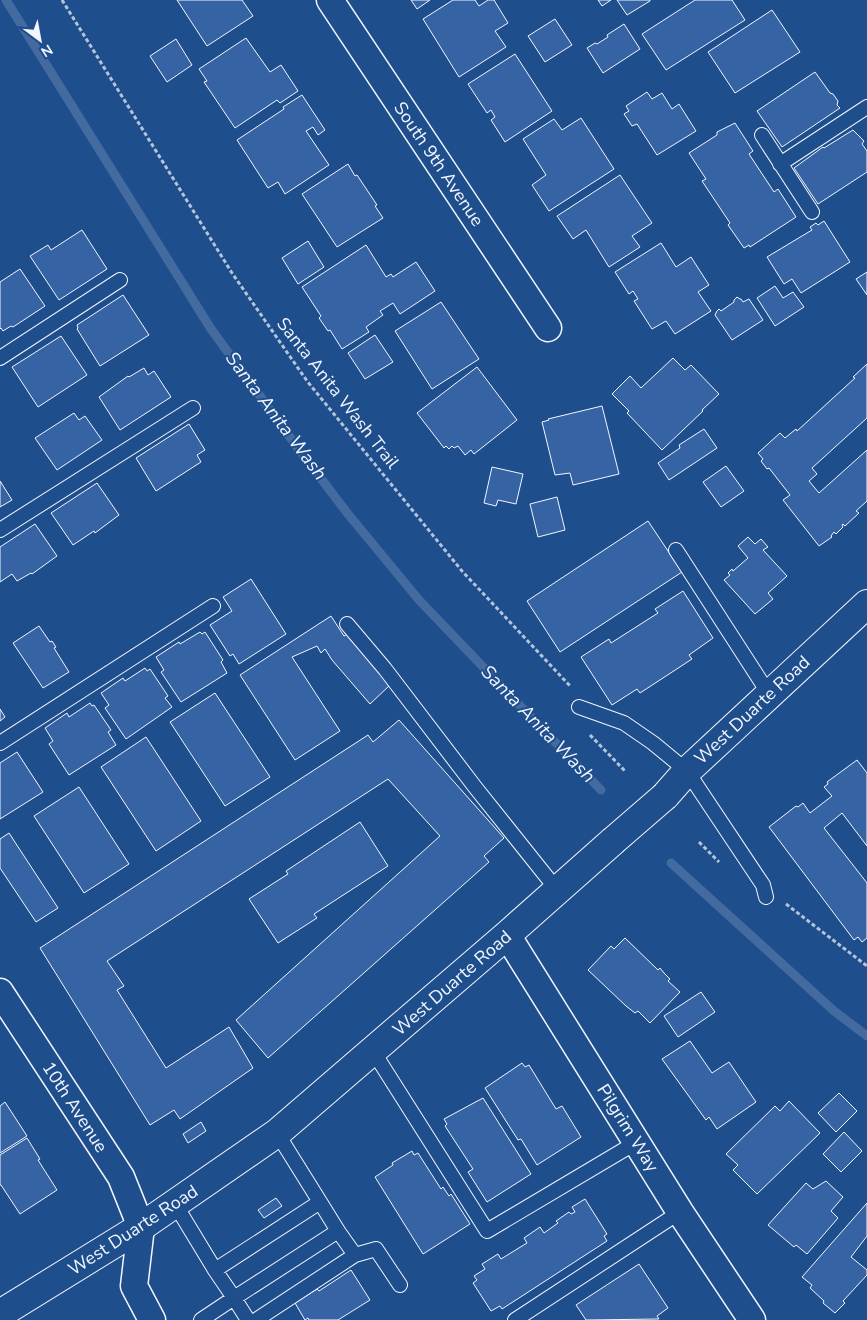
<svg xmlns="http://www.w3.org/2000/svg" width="867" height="1320" font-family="'Nunito Sans',sans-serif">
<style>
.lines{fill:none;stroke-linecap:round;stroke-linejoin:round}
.stream{stroke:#446ba0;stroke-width:9}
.building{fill:#3563a3;stroke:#f2f6ff}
.service-casing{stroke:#f2f6ff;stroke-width:16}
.minor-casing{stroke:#f2f6ff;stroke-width:29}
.secondary-casing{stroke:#f2f6ff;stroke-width:30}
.path{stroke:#b3c4dc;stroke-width:3;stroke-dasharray:4 2.5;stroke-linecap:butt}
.service{stroke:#1f4e8c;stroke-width:14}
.minor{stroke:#1f4e8c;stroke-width:26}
.secondary{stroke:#1f4e8c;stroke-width:28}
.secondary-bridge-casing{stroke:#f2f6ff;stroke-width:30;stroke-linecap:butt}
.secondary-bridge{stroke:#1f4e8c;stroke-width:28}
.labels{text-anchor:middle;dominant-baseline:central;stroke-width:4;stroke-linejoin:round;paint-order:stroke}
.street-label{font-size:18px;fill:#f2f6ff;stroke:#1f4e8c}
.water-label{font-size:19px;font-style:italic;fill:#f2f6ff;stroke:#1f4e8c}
</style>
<rect width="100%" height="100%" fill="#1f4e8c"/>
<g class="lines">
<!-- stream -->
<path class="stream" d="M6,0L211,329L300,451L348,514L419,600L601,790
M671,863L834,1011L867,1036"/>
</g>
<!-- building -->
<path class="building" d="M177,0H242L253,16L207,46Z
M411,0H430L417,9Z
M453,0H475L479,6L488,0H494L508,23L495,31L506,47L459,77L423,19Z
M598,0H611L602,6Z
M617,0H650V1L627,15Z
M695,0H732L745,20L666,70L642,34Z
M772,10L800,52L735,93L708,52Z
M555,19L572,45L545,62L528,36Z
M624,24L640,49L603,73L587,48L595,43L597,44L608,37L607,35Z
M246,38L270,72L281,65L298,91L280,103L277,100L235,128L204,82L207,81L199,69Z
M176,39L192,65L167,82L150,56Z
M515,54L552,111L505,142L491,120L495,117L491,110L487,113L468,84Z
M815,72L830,93L833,94L838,101L837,105L840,108L782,147L757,111Z
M647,92L652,99L662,93L672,109L679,104L696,131L657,155L637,124L632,126L624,114L629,111L626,106Z
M302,95L325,130L318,135L313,127L306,131L329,165L285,194L278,182L268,188L237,140L284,109L283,107Z
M581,118L614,169L549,211L532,185L546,175L523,139L554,119L562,130Z
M735,123L753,151L749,154L774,192L778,189L796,217L750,247L749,245L744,248L728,225L730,223L702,181L706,179L689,153L717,135V132Z
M853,130L864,141L862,144L867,151V172L818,204L794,168L823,147L824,148Z
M348,164L355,176L357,175L377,205L375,206L383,218L337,247L302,194Z
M620,175L652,223L632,236L640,247L609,267L586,230L573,239L557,216Z
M824,221L850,262L801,293L792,279L784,284L767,257L812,230L810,227L816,223L818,225Z
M82,230L107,269L59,300L30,256L48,245L51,250Z
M308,241L324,267L298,284L282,258Z
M661,243L676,267L691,257L709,285L698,292L711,311L675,334L666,321L652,329L634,301L638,299L633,291L629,294L615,272Z
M366,245L386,277L391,274L393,277L416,262L435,291L400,314L393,303L380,311L383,315L366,327L369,332L342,349L330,330L328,331L319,318L321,316L302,287Z
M20,269L45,306L13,327L11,326L3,331L1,328L0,329V282Z
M867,272V295L856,279Z
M775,286L783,298L793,292L804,307L775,326L757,298Z
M123,295L149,335L100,366L77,329L78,328L77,325Z
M737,297L740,299H741L743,302L749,299L763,320L732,340L715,315L717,311L719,309L721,311L734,302V300Z
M441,302L479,359L432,389L395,331Z
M375,335L393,362L365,379L348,353Z
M61,336L87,375L38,407L12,367Z
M673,358L685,370L691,365L719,394L702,410L703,411L662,450L627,413L629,411L612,394L630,376L641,388Z
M867,364V418L812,468L817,474L809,481L819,493L867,450V501L856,511L859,513L845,526L843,524L842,525L843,527L836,534L834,532L831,536L832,537L819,546L783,500L790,495L769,468L767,469L761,461L763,459L758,453L780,433L785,438L796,429L797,431L855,378L853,377Z
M477,367L517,420L474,454L471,450L465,455L458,446L454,448L452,446L449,449L446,446L444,448L417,413Z
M144,368L148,375L154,371L171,397L120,430L99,397L128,376L129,377Z
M602,406L619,474L573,485L570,473L555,475L542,422L549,420L548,419Z
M74,413L79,420L85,416L102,440L57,470L35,438Z
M189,424L205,450L197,455L201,462L156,491L136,458Z
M704,429L717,448L669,480L658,463L680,448L679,445Z
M726,466L744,491L721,507L703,482Z
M492,467L523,474L516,504L498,500L496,506L484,503Z
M0,481L12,500L0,507Z
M97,483L119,515L95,533L94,531L73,545L51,513Z
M557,497L565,530L538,537L530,504Z
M648,521L682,572L560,652L527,601Z
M35,524L57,556L32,574L31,573L17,581L12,574L0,582V547Z
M748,537L755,544L761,539L768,547L763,550L787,576L768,593L773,599L755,614L724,580L730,575L728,573L732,569L733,571L748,558L738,546Z
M251,579L286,634L239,664L233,654L230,656L210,625L232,611L223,597Z
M683,591L713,638L689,655L692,659L640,693L637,689L612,705L581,657L609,639L611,643L658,613L655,609Z
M331,616L344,636L347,634L391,684L370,704L332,660L325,649L321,653L317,646L292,657L340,731L295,760L240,675Z
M39,626L50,642L52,641L56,647L54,648L69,672L43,688L13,643Z
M200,632L202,634L205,632L223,660L221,662L227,673L181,702L161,672L164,670L156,657L179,642L180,644Z
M145,668L147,671L150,669L168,696L165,698L172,707L126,739L105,708L109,705L101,693L123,678L125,681Z
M215,693L270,777L225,806L170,722Z
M90,703L92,706L94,705L111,730L108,732L116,745L69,775L49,744L53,741L45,728L67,713L69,717Z
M0,709L5,717L0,721Z
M399,720L504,838L484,856L489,862L268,1058L236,1020L440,836L388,779L107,961L124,986L117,990L166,1068L229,1027L253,1068L180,1119L174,1110L150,1125L40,948L368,735L373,742Z
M146,737L201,821L156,851L101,767Z
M17,752L43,792L0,819V763Z
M857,760L867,773V846L842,813L824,828L867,883V938L862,942L858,937L854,940L769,827L796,806L798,807L803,803L810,813L832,796L824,787L828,784L827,782Z
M79,787L129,864L84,893L34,816Z
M360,822L388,866L314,914L317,918L278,943L249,899L288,874L286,871Z
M9,833L58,908L36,922L0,868V839Z
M625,938L658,970L660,968L664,973L670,979L668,981L680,992L650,1023L638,1011L635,1013L626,1006L588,970L611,946L614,949Z
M701,992L715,1012L678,1037L664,1016Z
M690,1041L712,1073L729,1062L756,1102L717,1129L709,1117L706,1120L662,1059Z
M522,1063L525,1067L529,1065L556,1109L562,1106L581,1137L537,1165L521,1139L518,1140L485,1088Z
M839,1093L857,1111L836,1132L818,1113Z
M483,1098L531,1174L487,1202L468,1172L473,1169L445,1126L447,1124L444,1119Z
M789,1101L820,1133L757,1194L733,1170L738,1165L726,1154L775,1106L780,1111Z
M5,1102L27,1136L0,1153V1106Z
M201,1122L206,1131L188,1143L183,1134Z
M844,1132L862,1151L841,1172L823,1154Z
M27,1138L40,1159L38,1160L57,1190L20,1214L1,1185H0V1155Z
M412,1151L414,1155L418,1153L441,1189L443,1187L449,1196L451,1194L470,1224L423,1254L375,1177L393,1165L392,1163Z
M826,1181L843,1197L831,1211L838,1218L807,1254L796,1245L794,1247L768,1225L806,1183L813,1189Z
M276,1198L282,1206L264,1218L258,1210Z
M585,1199L607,1234L604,1236L607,1241L502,1309L500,1306L491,1311L473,1283L477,1280L474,1276L485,1269L482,1264L498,1254L501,1259L527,1243L524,1238L540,1227L544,1233L558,1223L556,1221L569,1212L571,1214L575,1212L572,1207Z
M867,1203V1236L851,1257L867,1270V1275L843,1301L845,1303L835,1313L823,1303L824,1301L810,1288L812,1285L802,1277Z
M639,1264L668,1308L657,1316L659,1319L586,1320L576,1305Z
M351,1270L370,1300L338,1320H309L308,1318L305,1320L295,1303L317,1289L319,1291Z"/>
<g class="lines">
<!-- service casing -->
<g class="service-casing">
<path id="service" d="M762,135L812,212
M780,164L867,107
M0,358L120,280
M0,530L193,408
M676,550L769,694
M347,624L385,669L475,787L558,891
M579,707L624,723L653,743L687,771L763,885L766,897
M0,743L213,606
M373,1051L487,1231L637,1142
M175,1204L215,1270L320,1202L277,1133
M355,1255L376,1249L400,1285
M215,1270L234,1298L338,1231L320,1202
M201,1320L234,1298L248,1320
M256,1320L355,1255L338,1231
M515,1320L680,1212"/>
</g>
<!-- minor casing -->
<g class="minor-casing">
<path id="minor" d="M330,0L548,328
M507,935L680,1212L752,1320
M0,992L121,1177L141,1227L134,1286L152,1320"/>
</g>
<!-- secondary casing -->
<g class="secondary-casing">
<path id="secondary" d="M665,796L687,771L867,604
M0,1314L141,1227L277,1133L507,935L613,841"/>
</g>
<!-- path -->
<path class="path" d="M62,0L232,273L307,381L462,571L571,687
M590,735L625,771
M699,842L719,862
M786,904L867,966"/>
<!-- service -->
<use href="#service" class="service"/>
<!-- minor -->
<use href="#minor" class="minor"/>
<!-- secondary -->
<use href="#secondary" class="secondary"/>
<!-- secondary-bridge casing -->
<g class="secondary-bridge-casing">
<path id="secondary-bridge" d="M613,841L665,796"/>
</g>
<!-- secondary-bridge -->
<use href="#secondary-bridge" class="secondary-bridge"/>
</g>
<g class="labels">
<!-- street labels -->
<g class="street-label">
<text transform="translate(439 164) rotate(56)">South 9th Avenue</text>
<text transform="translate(338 393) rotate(52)">Santa Anita Wash Trail</text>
<text transform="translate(752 710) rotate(-43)">West Duarte Road</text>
<text transform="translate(452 983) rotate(-41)">West Duarte Road</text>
<text transform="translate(75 1107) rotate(57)">10th Avenue</text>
<text transform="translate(628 1128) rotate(58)">Pilgrim Way</text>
<text transform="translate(133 1230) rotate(-33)">West Duarte Road</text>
</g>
<!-- water labels -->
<g class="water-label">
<text transform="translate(276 416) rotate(53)">Santa Anita Wash</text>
<text transform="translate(538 724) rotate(46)">Santa Anita Wash</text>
</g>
</g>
<!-- north arrow -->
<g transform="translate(40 40) rotate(148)" stroke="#1f4e8c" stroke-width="4" paint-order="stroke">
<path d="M0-4L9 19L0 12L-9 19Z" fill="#f2f6ff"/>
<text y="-8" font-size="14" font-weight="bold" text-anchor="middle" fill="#f2f6ff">N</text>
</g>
</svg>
